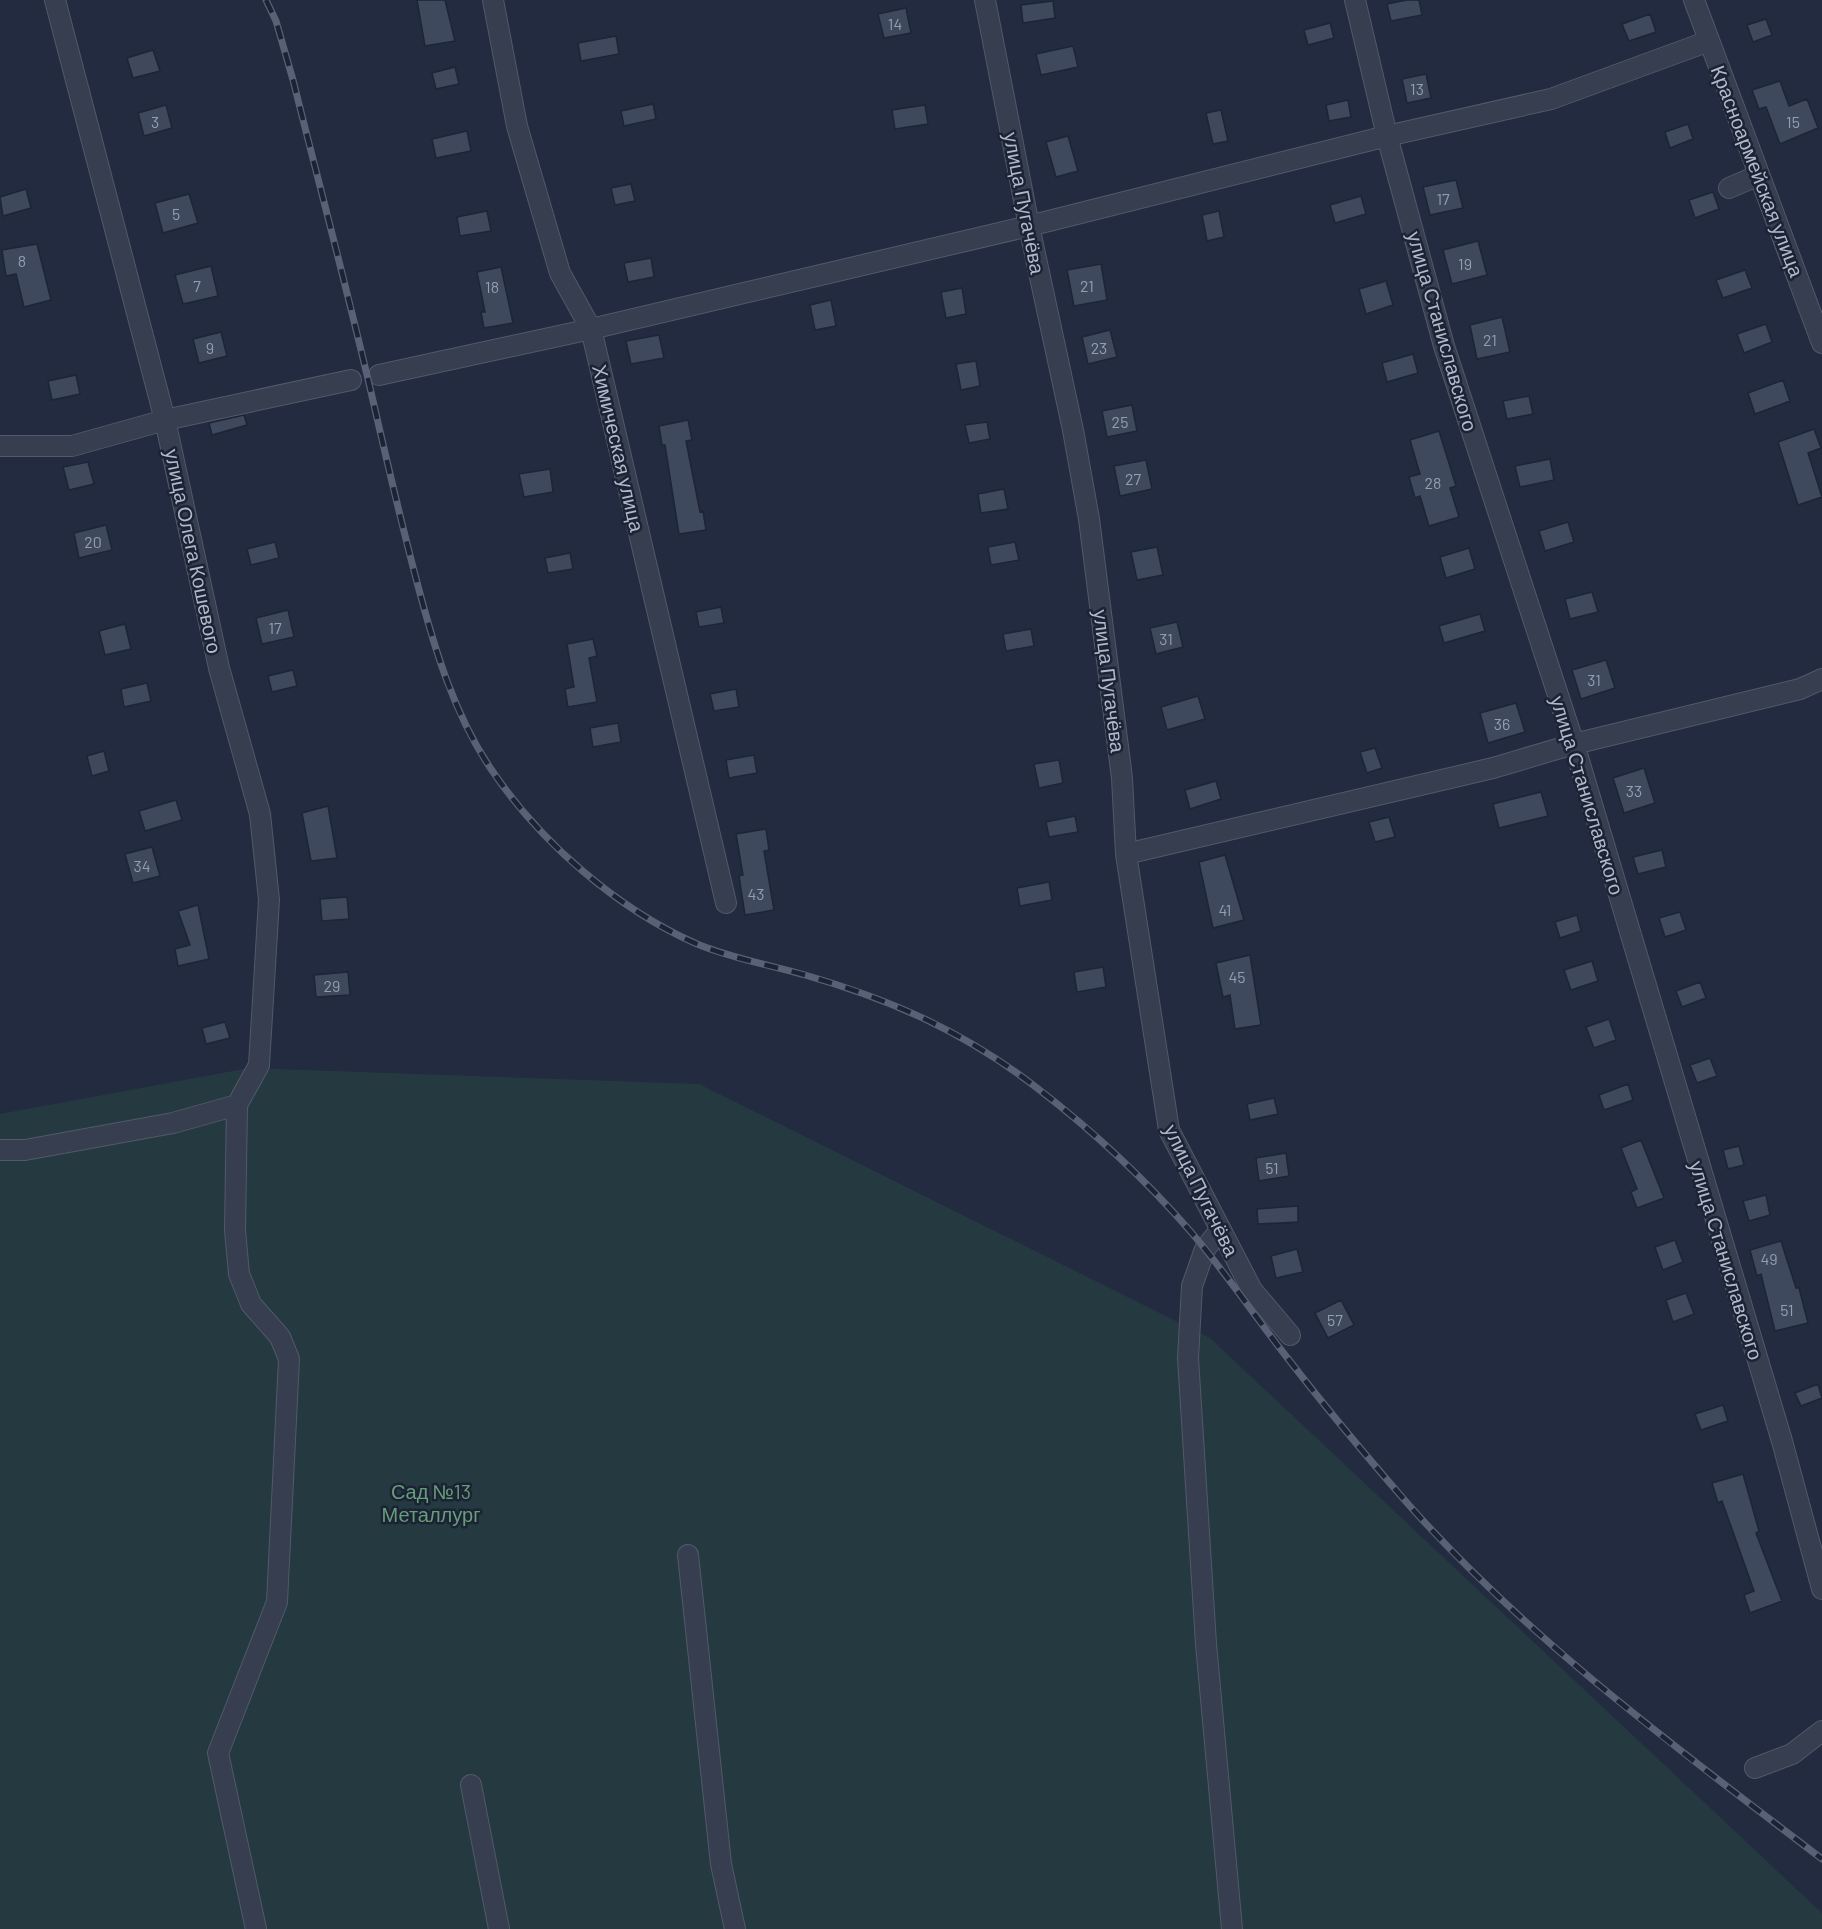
<svg xmlns="http://www.w3.org/2000/svg" width="1822" height="1929" font-family="Barlow,sans-serif">
<style>
.green{fill:#243a40}
.building{fill:#3e495e;stroke:#1d2536;stroke-width:1.5}
.lines{fill:none;stroke-linecap:round;stroke-linejoin:round}
.minor-casing{stroke:#51596a;stroke-width:22}
.minor{stroke:#363e4f;stroke-width:20}
.rail-casing{stroke:#586176;stroke-width:7}
.rail{stroke:#1b2334;stroke-width:4.5;stroke-dasharray:14;stroke-linecap:butt}
.labels{text-anchor:middle;dominant-baseline:central;stroke-width:5;stroke-linejoin:round;paint-order:stroke}
.number-label{font-size:16px;fill:#959daf}
.street-label{font-size:20px;fill:#b2b9ca;stroke:#1b2334}
.park-label{font-size:20px;fill:#679d79;stroke:#1b2334}
</style>
<rect width="100%" height="100%" fill="#222b3f"/>
<!-- green -->
<path class="green" d="M249,1068L699,1084L1210,1338L1822,1913V1929H0V1114Z"/>
<!-- building -->
<path class="building" d="M417,0H445L455,41L425,46Z
M1407,0H1419L1422,15L1391,21L1387,4Z
M1053,1L1055,18L1023,23L1021,5Z
M906,8L911,33L884,38L878,14Z
M1650,14L1656,32L1629,41L1622,24Z
M1766,19L1772,35L1753,42L1747,25Z
M1330,23L1334,38L1308,45L1304,30Z
M616,36L619,54L581,61L578,43Z
M1073,46L1078,67L1041,75L1036,54Z
M153,50L160,71L133,78L127,58Z
M455,67L459,84L436,89L432,73Z
M1426,74L1431,98L1407,103L1402,79Z
M1780,81L1789,106L1807,99L1818,128L1780,144L1766,107L1759,109L1752,90Z
M1348,100L1351,117L1329,121L1326,105Z
M653,104L656,119L624,126L621,111Z
M166,105L172,128L144,136L138,113Z
M925,105L928,124L895,129L892,110Z
M1221,110L1228,141L1213,144L1206,113Z
M1688,124L1693,139L1670,148L1665,132Z
M467,131L471,151L436,158L432,139Z
M1068,136L1078,171L1056,177L1046,142Z
M1456,180L1463,208L1430,215L1423,187Z
M631,184L635,201L615,205L611,188Z
M26,189L31,208L3,216L0,197Z
M1713,192L1719,209L1695,218L1689,200Z
M189,194L198,223L163,233L155,203Z
M1361,196L1366,214L1335,223L1330,205Z
M487,211L491,231L460,236L457,217Z
M1219,211L1224,237L1207,241L1202,215Z
M1478,241L1487,275L1452,284L1443,250Z
M37,244L51,300L24,307L16,274L6,276L2,250Z
M651,258L654,277L628,282L624,263Z
M1101,264L1107,300L1074,306L1067,270Z
M211,266L218,296L183,304L175,275Z
M501,267L513,323L484,328L481,312H485L477,272Z
M1745,270L1752,288L1723,298L1716,280Z
M1386,281L1393,305L1366,314L1359,289Z
M962,288L966,314L946,318L941,292Z
M831,300L836,326L815,330L810,305Z
M1502,317L1510,352L1477,359L1470,325Z
M1766,324L1772,342L1744,353L1737,334Z
M1110,330L1117,357L1088,364L1082,337Z
M221,332L227,356L199,363L193,339Z
M659,335L664,358L631,364L626,341Z
M1413,354L1418,373L1387,382L1382,363Z
M976,361L980,386L961,390L956,364Z
M76,375L80,394L52,400L48,381Z
M1783,380L1790,401L1755,414L1748,393Z
M1529,396L1533,414L1507,419L1503,401Z
M1132,405L1137,431L1107,437L1102,411Z
M244,415L247,425L212,435L209,423Z
M688,420L692,440L686,441L700,512L703,511L706,530L679,534L665,445H662L659,426Z
M987,422L990,439L969,443L965,425Z
M1814,429L1821,448L1808,453L1822,497L1798,505L1778,442Z
M1439,431L1456,486L1450,488L1459,517L1429,526L1420,496L1415,498L1409,477L1420,474L1410,440Z
M1550,459L1554,480L1520,487L1515,466Z
M1146,460L1152,489L1120,496L1114,466Z
M88,462L94,484L69,490L63,467Z
M550,469L553,492L524,497L519,474Z
M1004,489L1008,509L981,513L978,494Z
M1568,522L1574,542L1545,551L1539,531Z
M106,525L112,550L79,558L74,533Z
M275,542L279,558L251,565L247,549Z
M1015,542L1019,560L991,565L988,547Z
M1157,547L1163,575L1137,580L1131,552Z
M1469,548L1475,569L1446,578L1440,557Z
M570,553L573,569L548,573L545,558Z
M1592,592L1598,612L1570,619L1565,599Z
M721,607L724,623L699,627L696,612Z
M288,610L294,637L262,644L256,618Z
M1480,614L1485,631L1444,643L1439,626Z
M1177,622L1183,647L1156,654L1150,628Z
M125,624L131,649L105,655L99,631Z
M1031,629L1034,646L1006,651L1003,634Z
M593,639L597,656L589,658L597,702L568,707L565,689L574,687L567,644Z
M1606,660L1615,688L1581,699L1572,670Z
M293,670L297,686L272,692L268,676Z
M147,683L151,701L124,707L121,689Z
M736,689L739,707L714,711L710,694Z
M1198,696L1205,719L1167,730L1161,707Z
M1516,703L1525,732L1488,743L1480,713Z
M618,723L621,742L593,747L590,728Z
M1375,748L1382,768L1367,773L1360,752Z
M104,751L109,771L92,776L87,756Z
M754,755L757,773L729,778L726,760Z
M1059,760L1063,783L1039,788L1034,764Z
M1644,768L1655,803L1624,813L1613,778Z
M1216,781L1221,799L1190,809L1185,790Z
M1541,792L1548,816L1499,828L1493,804Z
M176,800L182,820L145,831L139,811Z
M328,806L337,858L311,861L302,813Z
M1075,816L1078,832L1049,837L1046,822Z
M1389,817L1395,837L1375,842L1369,822Z
M766,829L769,850L764,851L774,910L745,915L739,876L743,875L736,834Z
M152,847L160,876L133,883L125,854Z
M1662,850L1666,867L1638,874L1633,857Z
M1225,855L1244,920L1213,928L1199,862Z
M1049,882L1052,900L1020,906L1017,888Z
M347,897L349,919L322,921L320,899Z
M198,905L209,959L178,966L175,949L190,945L178,911Z
M1680,912L1686,930L1665,937L1659,918Z
M1577,915L1581,931L1560,938L1555,922Z
M1250,955L1261,1025L1235,1029L1230,995L1223,997L1216,963Z
M1592,961L1598,981L1571,990L1564,970Z
M1103,967L1106,987L1077,992L1074,972Z
M348,972L350,995L316,997L314,975Z
M1700,982L1706,998L1682,1007L1676,991Z
M1609,1019L1616,1040L1594,1048L1586,1027Z
M225,1022L230,1038L206,1044L202,1028Z
M1710,1058L1717,1076L1697,1083L1690,1065Z
M1628,1084L1633,1100L1604,1110L1599,1095Z
M1274,1098L1278,1114L1250,1120L1247,1104Z
M1641,1140L1664,1198L1637,1208L1631,1192L1637,1189L1621,1148Z
M1739,1146L1744,1165L1728,1169L1723,1150Z
M1286,1153L1289,1176L1259,1181L1256,1158Z
M1766,1195L1770,1215L1749,1221L1743,1201Z
M1298,1206V1222L1258,1224L1257,1209Z
M1675,1240L1683,1262L1663,1270L1655,1247Z
M1781,1241L1796,1288H1799L1808,1323L1775,1331L1761,1274L1757,1276L1750,1250Z
M1297,1249L1303,1272L1276,1278L1271,1256Z
M1686,1293L1694,1314L1673,1322L1666,1300Z
M1341,1300L1354,1325L1328,1338L1315,1313Z
M1818,1384L1822,1398L1801,1406L1795,1393Z
M1723,1405L1728,1421L1701,1430L1695,1414Z
M1743,1474L1759,1531L1756,1533L1782,1601L1750,1613L1744,1595L1754,1591L1722,1501L1718,1503L1712,1483Z"/>
<g class="lines">
<!-- minor casing -->
<g class="minor-casing">
<path id="minor" d="M55,0L165,420L219,668L260,814L269,900L259,1065L237,1105L235,1230L239,1274L251,1304L280,1337L289,1359L277,1602L218,1753L256,1929
M493,0L517,126L560,273L591,329L726,903
M985,0L1029,226L1073,430L1089,519L1122,778L1126,854L1169,1130L1252,1290L1290,1335
M1355,0L1387,136L1444,346L1574,744L1782,1441L1822,1589
M1694,0L1822,343
M1729,188L1759,175
M379,375L591,329L1029,226L1387,136L1551,99L1709,41
M0,446H72L165,420L351,380
M1126,854L1493,768L1574,744L1800,689L1822,679
M0,1150H25L173,1123L237,1105
M1219,1231L1205,1249L1192,1286L1188,1358L1206,1644L1232,1929
M688,1555L721,1864L735,1929
M1755,1768L1792,1754L1822,1731
M471,1785L499,1929"/>
</g>
<!-- minor -->
<use href="#minor" class="minor"/>
<!-- rail casing -->
<g class="rail-casing">
<path id="rail" d="M266,0L276,21L293,80C320,188 349,296 374,405C388,466 402,526 418,586C435,650 454,714 491,769C540,842 617,909 697,944C731,958 769,965 805,975C892,1000 965,1032 1037,1088C1093,1131 1145,1179 1191,1232C1226,1273 1256,1318 1289,1360C1327,1409 1367,1457 1408,1504C1529,1640 1678,1749 1822,1859"/>
</g>
<!-- rail -->
<use href="#rail" class="rail"/>
</g>
<g class="labels">
<!-- number labels -->
<g class="number-label">
<text x="895" y="23">14</text>
<text x="1417" y="88">13</text>
<text x="155" y="121">3</text>
<text x="1793" y="121">15</text>
<text x="1443" y="198">17</text>
<text x="176" y="213">5</text>
<text x="22" y="260">8</text>
<text x="1465" y="263">19</text>
<text x="197" y="285">7</text>
<text x="1087" y="285">21</text>
<text x="492" y="286">18</text>
<text x="1490" y="339">21</text>
<text x="210" y="347">9</text>
<text x="1099" y="347">23</text>
<text x="1120" y="421">25</text>
<text x="1133" y="478">27</text>
<text x="1433" y="482">28</text>
<text x="93" y="541">20</text>
<text x="275" y="627">17</text>
<text x="1166" y="638">31</text>
<text x="1594" y="679">31</text>
<text x="1502" y="723">36</text>
<text x="1634" y="790">33</text>
<text x="142" y="865">34</text>
<text x="756" y="893">43</text>
<text x="1225" y="909">41</text>
<text x="1237" y="976">45</text>
<text x="332" y="985">29</text>
<text x="1272" y="1167">51</text>
<text x="1769" y="1258">49</text>
<text x="1787" y="1309">51</text>
<text x="1335" y="1319">57</text>
</g>
<!-- street labels -->
<g class="street-label">
<text transform="translate(1758 171) rotate(69)">Красноармейская улица</text>
<text transform="translate(1025 203) rotate(79)">улица Пугачёва</text>
<text transform="translate(1443 331) rotate(74)">улица Станиславского</text>
<text transform="translate(619 448) rotate(77)">Химическая улица</text>
<text transform="translate(194 551) rotate(78)">улица Олега Кошевого</text>
<text transform="translate(1110 681) rotate(83)">улица Пугачёва</text>
<text transform="translate(1588 795) rotate(73)">улица Станиславского</text>
<text transform="translate(1202 1190) rotate(64)">улица Пугачёва</text>
<text transform="translate(1727 1260) rotate(73)">улица Станиславского</text>
</g>
<!-- park labels -->
<g class="park-label">
<text x="431" y="1491">Сад №13<tspan x="431" dy="23">Металлург</tspan></text>
</g>
</g>
</svg>
